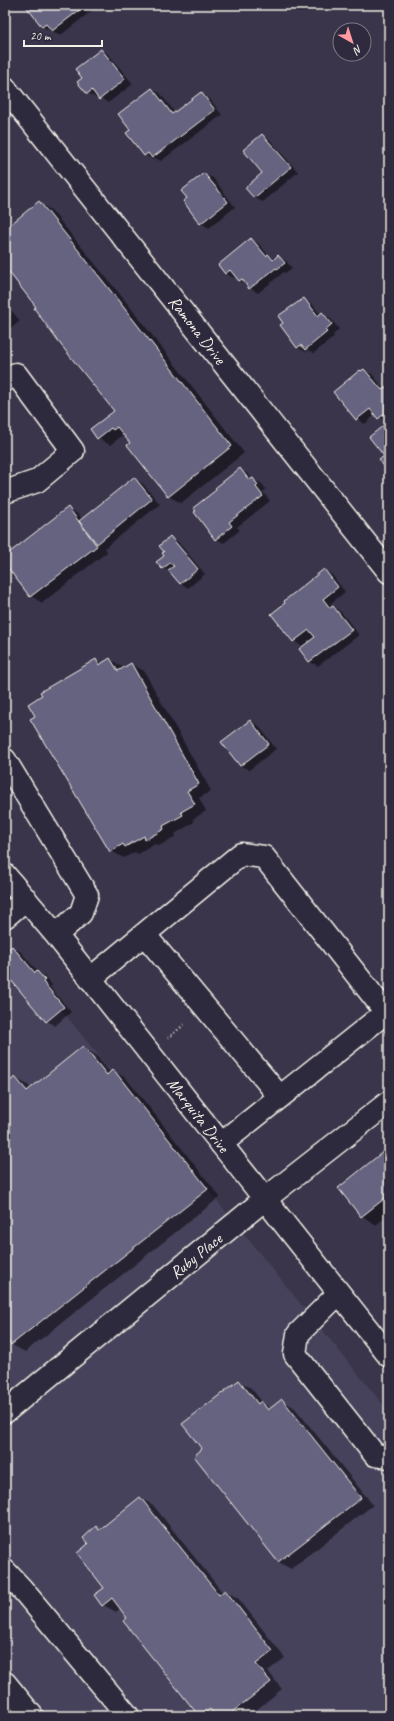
<svg xmlns="http://www.w3.org/2000/svg" width="394" height="1721" font-family="Caveat,sans-serif">
<style>
.built{fill:#47435b}
.shadow{fill:#0007}
.building{fill:#666381;stroke:#f4f1e8}
.lines{fill:none;stroke-linecap:round;stroke-linejoin:round}
.minor-casing{stroke:#f4f1e8;stroke-width:25}
.path{stroke:#f4f1e8;stroke-width:2.5;stroke-dasharray:1 3;stroke-linecap:butt}
.minor{stroke:#2f2a3d;stroke-width:22}
.labels{text-anchor:middle;dominant-baseline:central;stroke-width:4;stroke-linejoin:round;paint-order:stroke}
.street-label{font-size:17px;fill:#f4f1e8;stroke:#2f2a3d}
</style>
<rect width="100%" height="100%" fill="#3a354b"/>
<filter id="ink" filterUnits="userSpaceOnUse"><feTurbulence type="fractalNoise" baseFrequency=".025" numOctaves="2"/><feDisplacementMap in="SourceGraphic" scale="8" xChannelSelector="R" yChannelSelector="G"/><feConvolveMatrix kernelMatrix="1 2 1 2 8 2 1 2 1" color-interpolation-filters="sRGB"/></filter>
<g filter="url(#ink)">
<!-- built -->
<path class="built" d="M5,941L389,1412V1716H5Z"/>
<!-- shadow -->
<path class="shadow" d="M26,5H99L61,35L43,27Z
M102,50L109,55L133,84L108,103L98,96L96,98L88,93Z
M152,89L160,93L175,113L201,93L209,98L222,115L161,161L155,158L153,160L145,155L131,130Z
M262,135L270,140L298,172L263,202L255,198L247,188L264,174Z
M205,174L213,178L235,207L209,228L201,223L188,198Z
M39,203L51,210L127,303L244,453L181,503L168,496L126,437L123,435L110,445L98,438L115,411L5,265V231Z
M251,239L259,244L269,256L275,259L278,256L286,261L292,268L285,273L284,272L258,293L240,281L236,276L234,278L226,274L219,265Z
M304,299L312,304L321,315L322,314L330,318L339,329L333,335L334,337L314,353L308,350L306,352L298,348L281,325Z
M5,303L20,321L5,333Z
M364,370L372,374L384,389L389,387V471L385,456L388,423L376,414L365,424L357,419L361,372Z
M240,470L248,474L252,479L261,483L266,489L263,492L270,501L237,527L240,530L224,543L216,539L217,490Z
M134,478L142,483L160,504L105,548L107,552L42,603L31,596L5,562V557L68,508L79,515L82,519Z
M170,538L178,542L205,574L188,588L180,583L171,573L163,568L158,562L166,556Z
M324,570L332,575L345,592L330,604L341,612L359,635L318,666L310,662L300,649L303,647L294,641Z
M110,659L124,668L131,664L144,671L211,791L199,798L206,811L193,819L194,822L175,834L176,836L159,846L155,844L138,854L135,852L124,858L111,851L96,660L103,664Z
M250,721L258,725L276,749L249,770L241,766L223,742Z
M12,947L20,951L38,972L45,977L52,985L50,987L71,1012L55,1026L47,1021L5,972V953Z
M84,1048L96,1055L111,1073L113,1071L126,1078L220,1197L25,1352L12,1345L5,1336V1083L6,1085L15,1078L28,1085L31,1089Z
M389,1148V1214L376,1225L362,1216Z
M239,1381L251,1388L264,1404L272,1409L282,1400L295,1408L373,1505L291,1569L278,1562L203,1449Z
M140,1498L153,1505L223,1593L225,1591L238,1598L285,1658L268,1671L282,1689L249,1716H200L121,1608L116,1612L103,1605L105,1588L89,1544L97,1528L101,1530Z"/>
<!-- building -->
<path class="building" d="M25,5H86L52,31L46,24L42,27Z
M101,49L125,79L99,100L92,90L87,94L77,82L82,78L75,69Z
M152,88L172,114L201,92L215,110L152,158L148,153L144,156L126,133L130,130L118,114Z
M262,134L291,167L254,198L245,188L262,173L243,150Z
M204,173L228,202L200,224L183,201L187,198L181,191Z
M39,201L114,295L232,446L168,497L127,445L130,443L117,427L113,430L111,428L97,439L90,429L114,411L57,340L34,308L36,307L5,267V229Z
M251,238L266,256L268,254L273,260L278,255L285,263L277,269L276,268L249,289L242,279L239,281L230,270L225,274L218,265Z
M304,298L318,316L322,312L332,324L325,330L327,332L305,350L301,345L297,348L280,325L283,323L278,316Z
M5,308L10,314L5,318Z
M364,369L382,390L388,385L389,387V410L378,419L370,409L356,420L333,392L360,370L361,371Z
M389,421V470L388,471L379,460L384,456L369,437Z
M240,468L249,480L253,478L258,485L256,487L263,496L229,522L232,526L215,540L194,512L196,511L193,508L216,490L215,488Z
M134,477L152,499L97,544L79,521Z
M68,507L97,546L30,597L5,564V556Z
M170,536L198,569L180,584L168,570L174,566L170,563L162,569L156,562L164,556L162,553L164,552L159,546Z
M324,569L338,587L323,599L330,608L333,606L352,630L309,662L299,649L315,637L309,630L293,642L271,614L285,603L284,601Z
M110,658L118,671L131,663L199,784L187,791L195,804L181,812L183,815L163,826L164,829L145,840L144,836L125,847L123,844L110,852L30,719L35,716L28,704L42,695L40,692L96,659L99,665Z
M250,720L269,744L240,766L221,742Z
M12,946L35,973L37,971L45,980L43,982L64,1007L46,1022L5,973V952Z
M83,1046L107,1075L113,1069L208,1189L11,1345L5,1337V1085L15,1077L27,1091Z
M389,1147V1195L361,1217L338,1188Z
M239,1380L258,1404L261,1401L268,1410L282,1399L361,1498L278,1562L194,1456L202,1449L182,1424Z
M140,1497L219,1595L225,1590L273,1651L256,1664L271,1682L227,1716H215L210,1709L201,1716H199L123,1621L127,1618L112,1598L102,1606L94,1595L104,1588L77,1553L88,1544L83,1538L96,1526L99,1530Z"/>
<g class="lines">
<!-- minor casing -->
<g class="minor-casing">
<path id="minor" d="M5,88L389,572
M5,380L16,374L73,451L37,481L5,492
M5,760L87,895L81,913L56,935
M5,875L56,935L389,1356
M5,917L26,899
M144,934L280,1097
M90,979L241,854L264,857L389,1016
M221,1144L389,1010
M339,1293L298,1334L295,1354L375,1455L389,1457
M5,1412L265,1199L389,1102
M5,1571L21,1588L128,1716
M5,1683L32,1716"/>
</g>
<!-- path -->
<path class="path" d="M168,1038L186,1023"/>
<!-- minor -->
<use href="#minor" class="minor"/>
</g>
</g>
<g class="labels">
<!-- street labels -->
<g class="street-label">
<text transform="translate(197 330) rotate(52)">Ramona Drive</text>
<text transform="translate(198 1115) rotate(52)">Marquita Drive</text>
<text transform="translate(196 1256) rotate(-39)">Ruby Place</text>
</g>
</g>
<!-- margin -->
<rect width="394" height="1721" fill="none" stroke="#2f2a3d" stroke-width="20"/>
<rect x="10" y="10" width="374" height="1701" fill="none" stroke="#f4f1e8" stroke-width="1.5" filter="url(#ink)"/>
<!-- north arrow -->
<g transform="translate(352 42) rotate(141)"><circle r="19" fill="#2f2a3d" stroke="#7e7a81"/>
<path d="M0-3L7 15L0 10L-7 15Z" fill="#ff9aa2"/>
<text y="-6" font-size="11" font-weight="bold" text-anchor="middle" fill="#f4f1e8">N</text>
</g>
<!-- scale -->
<path d="M24 40v6h78v-6" fill="none" stroke="#f4f1e8" stroke-width="2"/>
<text x="30" y="40" font-size="12" fill="#f4f1e8" stroke="#2f2a3d" stroke-width="3" paint-order="stroke">20 m</text>
</svg>
